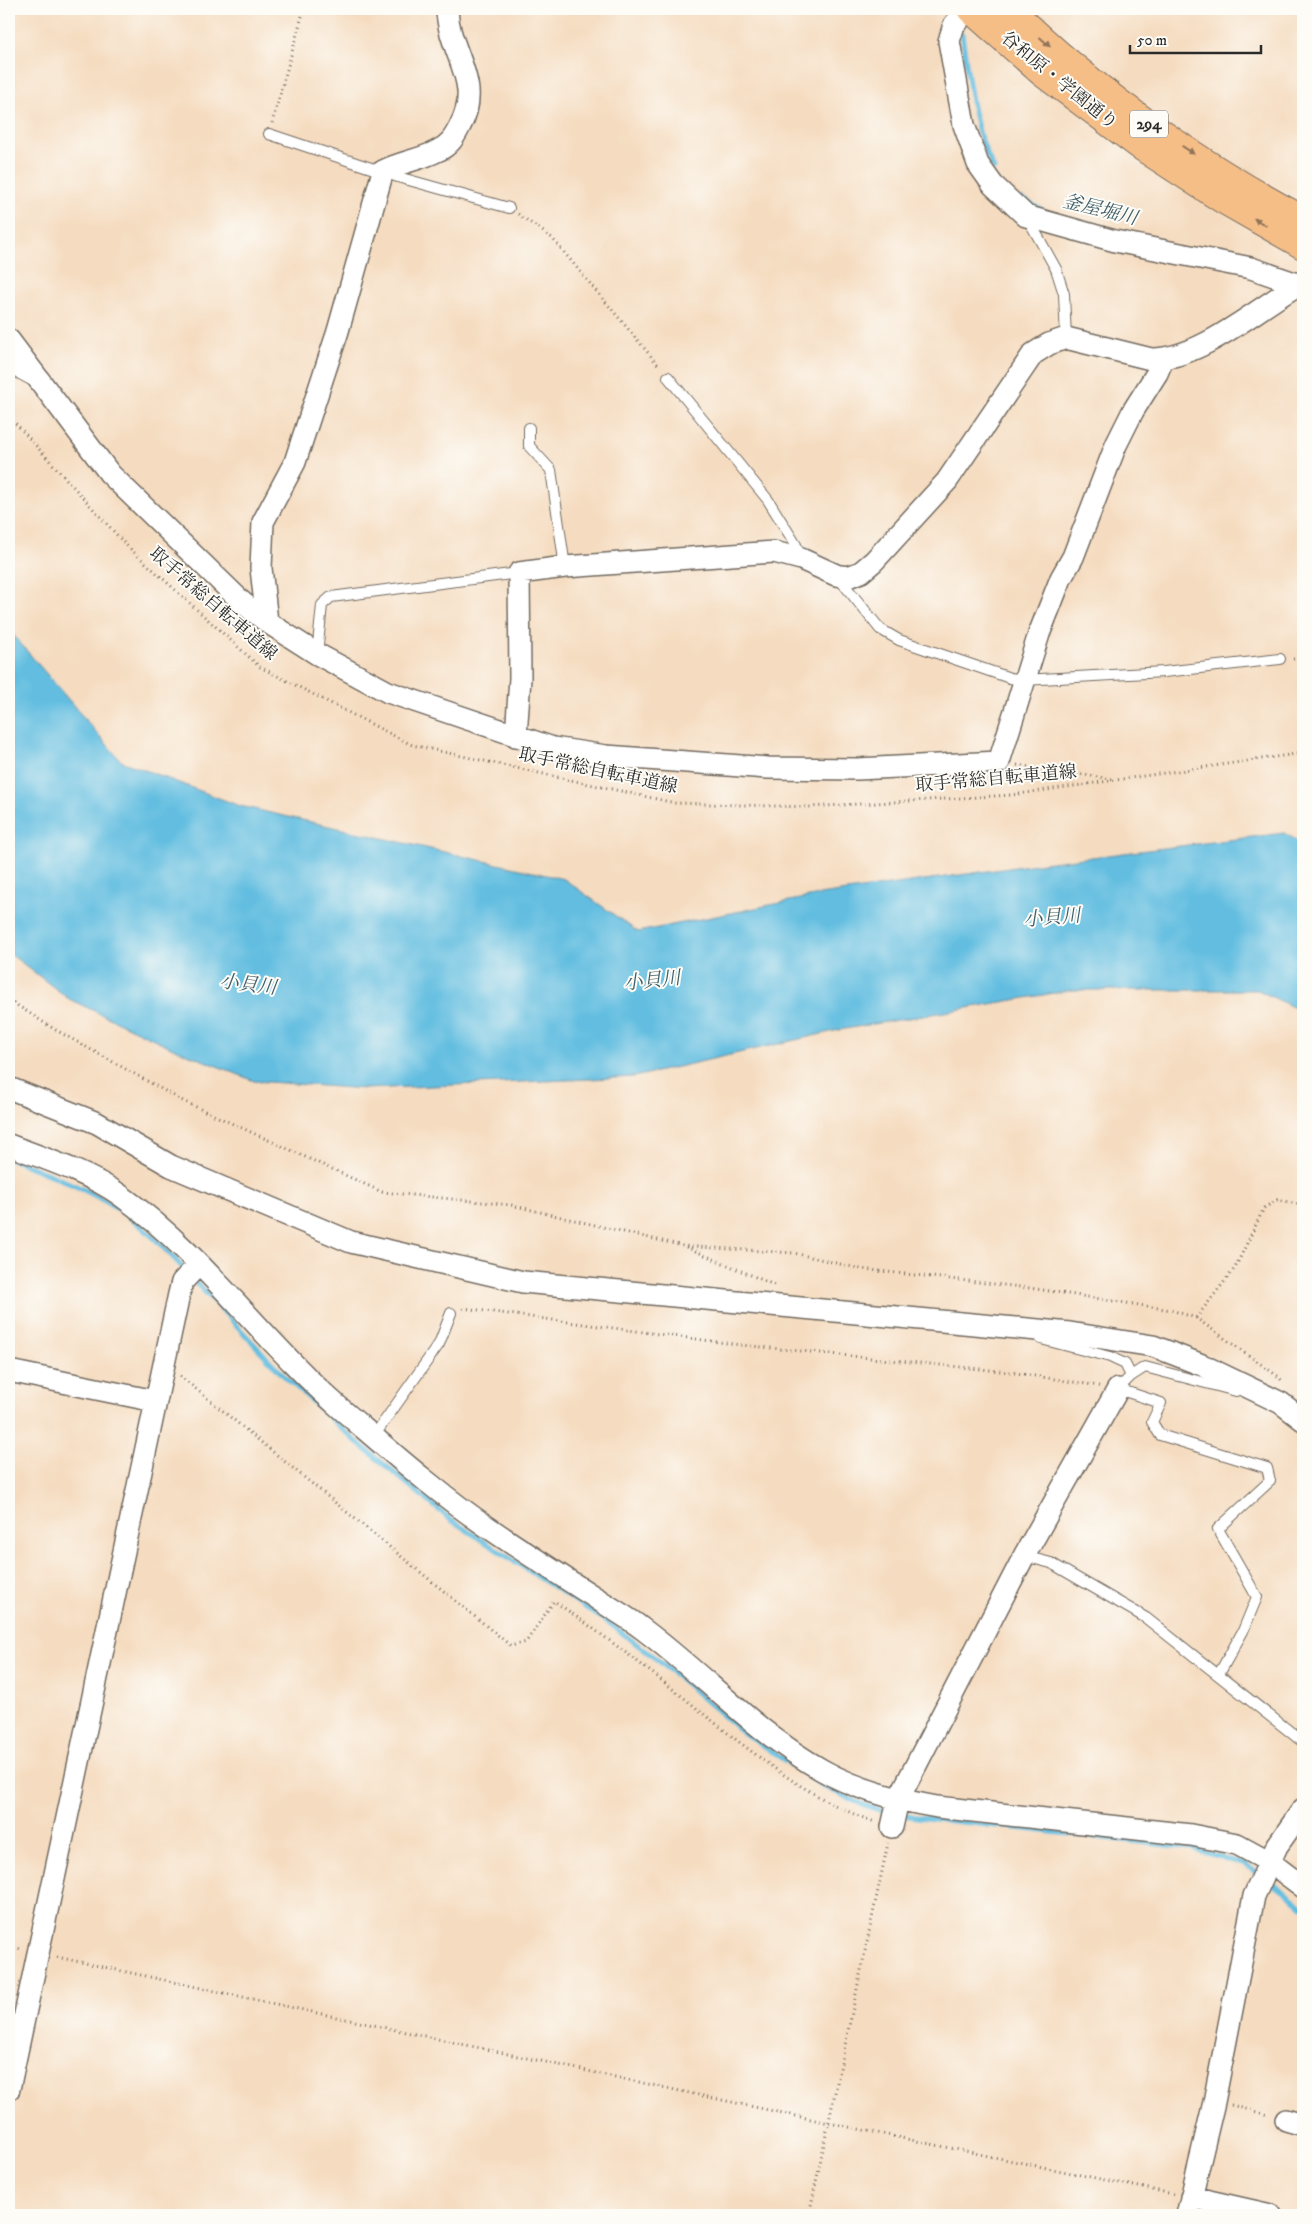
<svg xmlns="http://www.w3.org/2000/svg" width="1312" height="2224" font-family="'IM FELL DW Pica','Noto Serif JP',serif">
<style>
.water{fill:#62bde0;stroke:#467486}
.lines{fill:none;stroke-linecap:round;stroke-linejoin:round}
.stream{stroke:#62bde0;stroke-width:5}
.lane-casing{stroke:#72695f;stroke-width:12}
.street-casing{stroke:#72695f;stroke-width:24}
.highway-casing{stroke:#72695f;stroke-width:30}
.path{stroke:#72695f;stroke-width:3;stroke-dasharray:1 4;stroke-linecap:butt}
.lane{stroke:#fff;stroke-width:10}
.street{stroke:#fff;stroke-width:21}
.highway{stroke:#f6be87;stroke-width:28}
.oneway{fill:#907459}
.labels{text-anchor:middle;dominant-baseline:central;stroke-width:4;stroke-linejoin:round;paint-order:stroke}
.shield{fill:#fdfcf7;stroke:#6a6a68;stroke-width:1}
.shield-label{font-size:16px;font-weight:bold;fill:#2b2b2b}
.street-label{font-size:18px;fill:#2b2b2b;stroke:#fdfcf7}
.water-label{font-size:19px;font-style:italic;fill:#3e5e6a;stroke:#fdfcf7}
</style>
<rect width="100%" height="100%" fill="#fdfcf7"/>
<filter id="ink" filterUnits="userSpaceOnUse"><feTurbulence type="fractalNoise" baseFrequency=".02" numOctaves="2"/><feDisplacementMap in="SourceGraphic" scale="10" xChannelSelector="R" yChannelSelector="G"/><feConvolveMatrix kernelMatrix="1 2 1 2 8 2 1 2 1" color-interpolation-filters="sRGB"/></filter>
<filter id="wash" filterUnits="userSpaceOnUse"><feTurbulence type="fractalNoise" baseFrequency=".0096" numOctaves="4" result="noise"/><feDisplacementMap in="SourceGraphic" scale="20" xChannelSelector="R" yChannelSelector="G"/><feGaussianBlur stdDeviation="1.12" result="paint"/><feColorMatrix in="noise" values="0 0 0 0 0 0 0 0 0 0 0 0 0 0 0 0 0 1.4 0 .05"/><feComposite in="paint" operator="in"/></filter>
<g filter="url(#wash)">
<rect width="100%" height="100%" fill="#f5dcc0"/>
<!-- water -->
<path class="water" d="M9,630L121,761L240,806L564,879L638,932L819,895L1044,863L1284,833L1303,844V1012L1258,990H1072L839,1030L634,1077L365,1089L254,1081L175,1049L69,999L9,953Z"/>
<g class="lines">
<!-- stream -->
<path class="stream" d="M962,34C969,80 972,128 994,169
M1022,199L1043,211
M1209,249L1237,255
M9,1158C45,1173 84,1187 118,1209C142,1224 166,1250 186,1271
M192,1278L282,1374L351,1437L451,1520L609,1623L659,1661L745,1734L823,1786L861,1804L891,1813
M899,1815L1192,1848L1246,1865L1258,1874
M1267,1880L1303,1906"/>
</g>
</g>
<g filter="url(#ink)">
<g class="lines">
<!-- lane casing -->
<g class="lane-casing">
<path id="lane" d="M269,134L398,177L509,208
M1027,217L1056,269L1064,294L1066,338
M9,365L20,374L35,382
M668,377L768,500L796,545L801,558
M529,428V446L551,470L565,567
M838,577L880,629L899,640L1010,678L1024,680L1164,672L1280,659
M317,654L322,605L331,597L519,573
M1041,1339L1110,1357L1125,1364L1131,1376L1145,1367L1236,1391
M1131,1376L1118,1389L1161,1403L1152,1422L1160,1435L1267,1468L1270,1481L1218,1529L1257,1597L1243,1631L1219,1674
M374,1436L439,1344L451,1313
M1024,1556L1051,1563L1146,1618L1303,1742"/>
</g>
<!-- street casing -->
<g class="street-casing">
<path id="street" d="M968,9L954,25L949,41L964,125L978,164L993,185L1026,216L1115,241L1251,268L1303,286
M9,340L110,474L243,603L267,622L317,654L388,692L553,748L606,756L768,768L857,769L999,762L1039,634L1061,578L1073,557L1116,445L1133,411L1157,373L1163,359
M267,622L261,568L263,522L295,462L338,331L383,171C400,162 420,160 437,151C449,146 454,138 460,126C484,82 448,53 447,9
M516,736L520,678L519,573L565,567L774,552L801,559L836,575L848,577L861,572L874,561L947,481L1033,354L1049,344L1066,338L1151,359C1201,360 1259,306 1303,282
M9,1088L97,1123L171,1166L351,1242L523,1282L1070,1333L1153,1346L1202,1365L1281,1403L1303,1420
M9,1145C43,1158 89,1173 120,1195C203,1254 263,1341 340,1408C388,1449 437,1493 489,1528C524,1552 560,1575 596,1598C612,1609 629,1618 644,1630C704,1675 756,1733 822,1770C857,1790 897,1800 937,1807L1191,1835L1237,1844L1270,1862L1303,1887
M9,1371L155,1401
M892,1827L898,1800L1024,1556L1118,1389
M9,2089L179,1294L182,1282L199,1264
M1286,2120L1303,2125
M1191,2197L1271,2215
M1187,2215L1214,2102L1254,1896L1277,1846L1303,1809"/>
</g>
<!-- highway casing -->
<g class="highway-casing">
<path id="highway" d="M971,9L1042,72L1141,146L1221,198L1303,245
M1009,9C1027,26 1046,44 1065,60C1134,119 1223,178 1303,220"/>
</g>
<!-- path -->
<path class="path" d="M272,123L304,9
M518,214L552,238L660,367
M9,416L126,545L260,667L412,745L675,803L809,807L1012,795L1303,753
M1293,659L1303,658
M1017,765L1112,779
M9,1000L54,1029L183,1101L382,1192L511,1205L683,1246L794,1253L861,1269L1030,1288L1171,1310L1196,1318L1279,1377L1283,1382
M686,1247L774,1285
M463,1308L741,1345L1009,1372L1099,1386
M1196,1318L1235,1268L1264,1208L1277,1200L1303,1205
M180,1376L511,1646L526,1642L554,1601C602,1634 648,1669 694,1706C749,1750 807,1799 875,1822
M9,1946L21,1949
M57,1957L829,2123L1173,2194
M1231,2105L1268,2115
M809,2215L888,1843"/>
<!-- lane -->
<use href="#lane" class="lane"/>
<!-- street -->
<use href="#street" class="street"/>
<!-- highway -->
<use href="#highway" class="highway"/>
</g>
<!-- one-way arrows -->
<defs><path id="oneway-solid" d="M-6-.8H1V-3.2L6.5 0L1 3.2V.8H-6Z" transform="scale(1.25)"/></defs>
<g class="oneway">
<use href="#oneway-solid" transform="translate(1045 42) rotate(42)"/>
<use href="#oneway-solid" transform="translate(1188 150) rotate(33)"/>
<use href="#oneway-solid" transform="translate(1260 222) rotate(-149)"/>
</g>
</g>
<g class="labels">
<!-- shield labels -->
<rect class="shield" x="1130" y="110.5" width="38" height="27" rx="4"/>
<g class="shield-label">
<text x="1149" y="124">294</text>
</g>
<!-- street labels -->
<g class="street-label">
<text transform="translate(1059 81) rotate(39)">谷和原・学園通り</text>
<text transform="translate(213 604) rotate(41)">取手常総自転車道線</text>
<text transform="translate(598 771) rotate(12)">取手常総自転車道線</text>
<text transform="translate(996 779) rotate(-5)">取手常総自転車道線</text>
</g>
<!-- water labels -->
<g class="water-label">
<text transform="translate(1100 210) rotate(14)">釜屋堀川</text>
<text transform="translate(1052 918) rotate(-5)">小貝川</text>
<text transform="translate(652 981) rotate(-6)">小貝川</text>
<text transform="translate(248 985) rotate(7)">小貝川</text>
</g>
</g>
<!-- margin -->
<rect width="1312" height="2224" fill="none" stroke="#fdfcf7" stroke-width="30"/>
<!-- scale -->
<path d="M1130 45v8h131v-8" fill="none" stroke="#2b2b2b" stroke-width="2.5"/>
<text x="1137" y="45" font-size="15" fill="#2b2b2b" stroke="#fdfcf7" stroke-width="4" paint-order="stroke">50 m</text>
</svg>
